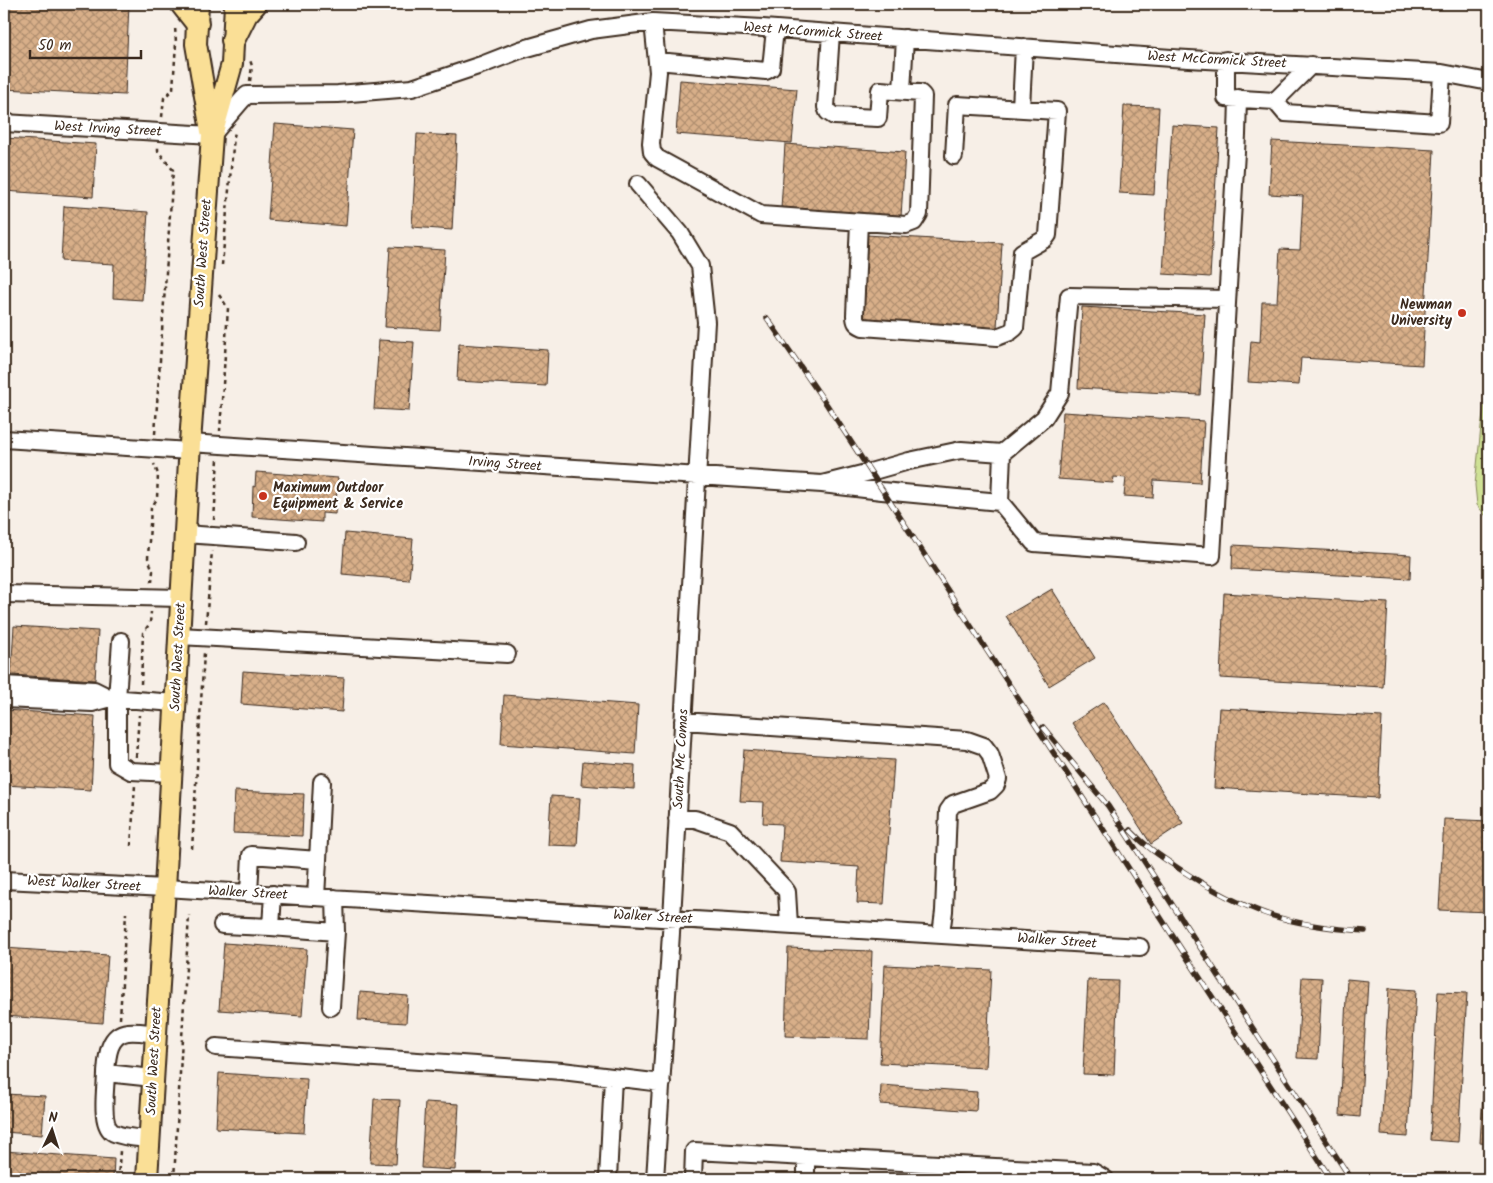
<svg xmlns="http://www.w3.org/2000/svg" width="1493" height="1183" font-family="Kalam,sans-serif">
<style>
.green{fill:#cfe195;stroke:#85865a}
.building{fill:url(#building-cross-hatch);stroke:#3b2a1e}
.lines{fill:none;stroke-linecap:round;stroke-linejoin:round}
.minor-casing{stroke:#3b2a1e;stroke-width:20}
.major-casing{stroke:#3b2a1e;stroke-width:24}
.highway-casing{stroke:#3b2a1e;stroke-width:26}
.path{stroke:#3b2a1e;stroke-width:2.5;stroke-dasharray:4 4;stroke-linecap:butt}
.minor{stroke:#fff;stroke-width:16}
.major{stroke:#fadf96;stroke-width:20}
.highway{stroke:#fadf96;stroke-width:22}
.rail-casing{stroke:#3b2a1e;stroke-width:5.5}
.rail{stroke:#fff;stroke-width:4;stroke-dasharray:11;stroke-linecap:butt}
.poi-dot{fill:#c8321e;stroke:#fff;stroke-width:2}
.labels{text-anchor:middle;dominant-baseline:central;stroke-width:4.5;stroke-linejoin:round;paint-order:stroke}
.street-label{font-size:14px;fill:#3b2a1e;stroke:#fff}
.poi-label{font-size:14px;font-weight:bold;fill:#3b2a1e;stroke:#fff;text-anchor:end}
</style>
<defs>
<pattern id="building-cross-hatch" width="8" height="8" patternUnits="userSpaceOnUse" patternTransform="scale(1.25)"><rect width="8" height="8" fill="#d8af89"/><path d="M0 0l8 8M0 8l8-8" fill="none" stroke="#b08f6f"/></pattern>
</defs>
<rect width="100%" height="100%" fill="#f7efe7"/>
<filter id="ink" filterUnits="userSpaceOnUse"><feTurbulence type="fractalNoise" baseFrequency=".02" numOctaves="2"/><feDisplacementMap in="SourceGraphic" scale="10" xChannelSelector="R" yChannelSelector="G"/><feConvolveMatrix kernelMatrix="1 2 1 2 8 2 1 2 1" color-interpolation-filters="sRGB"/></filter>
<g filter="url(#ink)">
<!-- green -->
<path class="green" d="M1489,373V520L1477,505L1475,485L1481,427Z"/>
<!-- building -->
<path class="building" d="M4,4H129L125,95L4,89Z
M680,80L797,89L792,143L676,134Z
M1124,106L1159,107L1154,195L1119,193Z
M275,124L353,130L346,226L268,220Z
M1172,125L1219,128L1210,277L1163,274Z
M417,134L457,136L452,230L412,227Z
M4,138L96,144L93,197L4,191Z
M1272,141L1434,150L1422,365L1301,358L1299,385L1248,382L1251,341L1260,342L1262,302H1277L1280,249L1300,250L1303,196L1269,194Z
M785,144L905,152L901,217L781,209Z
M64,206L148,212L142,300L113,298L114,264L61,261Z
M866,235L1002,243L997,328L861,320Z
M390,247L445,250L440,330L385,327Z
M1082,307L1205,314L1200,395L1078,388Z
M379,340L414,342L409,411L374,409Z
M459,344L548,350L546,386L457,381Z
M1063,412L1204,421L1200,483L1154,480L1153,498L1124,496L1126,478L1114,477L1113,483L1058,479Z
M256,472L338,478L335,514L322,513V522L252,517L253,486L255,487Z
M345,533L413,539L409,580L342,574Z
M1233,545L1411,555L1410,579L1232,569Z
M1052,589L1095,658L1049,686L1006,616Z
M1224,593L1388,603L1383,687L1220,678Z
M14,626L98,631L95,680L11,675Z
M243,671L344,678L342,712L241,704Z
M504,695L638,705L635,754L501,744Z
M1104,702L1183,823L1151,844L1072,723Z
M1219,708L1382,717L1378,798L1214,788Z
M4,710L95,716L91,790L4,785Z
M744,750L894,760L884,904L857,903L859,867L780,862L782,824L763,823L764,802L740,801Z
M583,761L635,765L634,789L581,785Z
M235,791L304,794L302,836L233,833Z
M551,796L580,798L577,846L548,845Z
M1444,819L1489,821V912L1439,910Z
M224,943L307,949L302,1016L219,1010Z
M4,948L108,955L103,1023L4,1016Z
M788,948L872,951L869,1039L785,1036Z
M885,965L991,970L986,1068L880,1063Z
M1302,977L1322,978L1318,1059L1297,1058Z
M1347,979L1368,981L1360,1117L1340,1115Z
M1088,980L1118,981L1114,1075L1083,1074Z
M1389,988L1416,990L1408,1137L1381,1135Z
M360,992L408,996L406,1023L358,1020Z
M1438,992L1467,993L1458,1142L1430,1140Z
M1489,995V1144L1480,1143Z
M219,1073L307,1079L304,1133L216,1128Z
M881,1085L977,1092L976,1111L880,1104Z
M4,1094L45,1096L42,1135L4,1132Z
M374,1099L400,1100L396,1164L370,1163Z
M425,1102L459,1104L455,1170L421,1168Z
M4,1151L114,1159L113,1179H4Z"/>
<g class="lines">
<!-- minor casing -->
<g class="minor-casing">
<path id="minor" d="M653,22L658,72L651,143L652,152L657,158L761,215L906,225L914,222L919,214L923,96L920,93L880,90L878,118L834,116L828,112L826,107L831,33
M1226,60V98L1275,101L1311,65
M657,61L766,71L771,68L775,29
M902,91L905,38
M1275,101L1285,113L1439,123L1442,73
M1021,108L1024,47
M4,123L212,135L242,100L247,95L338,94L412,88L484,64L520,50L591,30L653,22L763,28L1171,58L1442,73L1489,82
M638,184L680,233L700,266L706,322L672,918L655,1179
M859,222L855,315C855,322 856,324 863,327L997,337L1010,332L1015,328L1022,252L1045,239L1048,235L1057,111L957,105L954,156
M4,439L189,451
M190,443L822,484
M1002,453L1044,418L1060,393L1069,296L1227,299
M1000,502L1002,453L961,450L909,461L870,472L822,484L882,491L1000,502L1034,543L1212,556L1237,135L1238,98
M185,534L296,542
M4,594L181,598
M179,636L507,654
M121,641L117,699V763L131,771L171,773
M4,685L94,690L110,698L175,703
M4,699L92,703L110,698
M683,721L967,740L984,746L990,754L998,779L996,785L990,791L953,804L948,811L944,911L941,934
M677,819H695L730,831L784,888L787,892L789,925
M318,860L322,782
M4,880L165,888L1140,947
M249,893L251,855L318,860L316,897
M335,898L336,932
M222,925L271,927L336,932L331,1007
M271,927L273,894
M216,1047L562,1071L662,1083
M106,1073C107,1058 108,1034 128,1032C137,1031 147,1033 156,1034
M150,1139C138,1138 125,1138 114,1133C99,1126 106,1088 106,1073L153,1078
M806,1157L1093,1172L1105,1179
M608,1179L613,1077
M693,1179L694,1151L806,1157V1179"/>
</g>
<!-- major casing -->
<g class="major-casing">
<path id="major" d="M198,4L196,44L211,131
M147,1179L165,888L190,443L212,135L232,64L235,4"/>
</g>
<!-- highway casing -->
<g class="highway-casing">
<path id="highway" d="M182,4L197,23
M233,40L246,14L255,4"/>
</g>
<!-- path -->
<path class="path" d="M250,81L252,66L250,60
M162,117L164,98L173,89L176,43L175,26
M222,265L234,136L235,133
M219,295L228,308L220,431
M155,434L173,170L158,151V147
M214,520L218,459
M152,582L153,571L148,558L151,508L157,499L158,474L154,464
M206,623L212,551
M141,684L143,633L150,623L151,612
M136,757L139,715
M131,846L135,785
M192,849L204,653
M120,1019L126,913
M118,1179L120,1151
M174,1179L189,915"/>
<!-- minor -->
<use href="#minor" class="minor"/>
<!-- major -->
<use href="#major" class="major"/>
<!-- highway -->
<use href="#highway" class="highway"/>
<!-- rail casing -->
<g class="rail-casing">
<path id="rail" d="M767,318L827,405L1331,1179
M1043,727L1108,806L1351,1179
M1130,830C1145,846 1160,856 1178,868C1207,887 1237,904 1270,915C1298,924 1336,929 1365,931"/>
</g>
<!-- rail -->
<use href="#rail" class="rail"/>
</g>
</g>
<!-- markers -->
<g class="poi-dot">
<circle cx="1462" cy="313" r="5"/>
<circle cx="263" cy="496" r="5"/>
</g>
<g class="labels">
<!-- street labels -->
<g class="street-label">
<text transform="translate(813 32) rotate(4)">West McCormick Street</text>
<text transform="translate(1217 60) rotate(3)">West McCormick Street</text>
<text transform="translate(108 129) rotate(3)">West Irving Street</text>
<text transform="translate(203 253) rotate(-86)">South West Street</text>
<text transform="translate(505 464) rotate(4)">Irving Street</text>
<text transform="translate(178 657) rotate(-87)">South West Street</text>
<text transform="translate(681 759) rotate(-87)">South Mc Comas</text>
<text transform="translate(84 884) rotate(3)">West Walker Street</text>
<text transform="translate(248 893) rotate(3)">Walker Street</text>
<text transform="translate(653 917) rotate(3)">Walker Street</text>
<text transform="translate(1057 941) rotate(4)">Walker Street</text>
<text transform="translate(154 1061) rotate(-87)">South West Street</text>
</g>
<!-- poi labels -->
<g class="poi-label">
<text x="1452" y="305">Newman<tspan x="1452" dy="16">University</tspan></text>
<text x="273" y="488" text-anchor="start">Maximum Outdoor<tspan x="273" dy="16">Equipment &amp; Service</tspan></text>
</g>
</g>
<!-- margin -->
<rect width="1493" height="1183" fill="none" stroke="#fff" stroke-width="20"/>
<rect x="10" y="10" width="1473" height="1163" fill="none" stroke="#3b2a1e" stroke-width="2" filter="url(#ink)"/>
<!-- north arrow -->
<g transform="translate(52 1130) rotate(4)" stroke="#ffffff" stroke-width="4" paint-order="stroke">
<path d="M0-4L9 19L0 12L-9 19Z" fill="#3b2a1e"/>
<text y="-8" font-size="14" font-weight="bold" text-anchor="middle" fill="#3b2a1e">N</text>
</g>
<!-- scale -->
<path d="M30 50v8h111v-8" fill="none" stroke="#3b2a1e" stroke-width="2.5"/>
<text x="38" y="50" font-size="15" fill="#3b2a1e" stroke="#ffffff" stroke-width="4" paint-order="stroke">50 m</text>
</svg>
